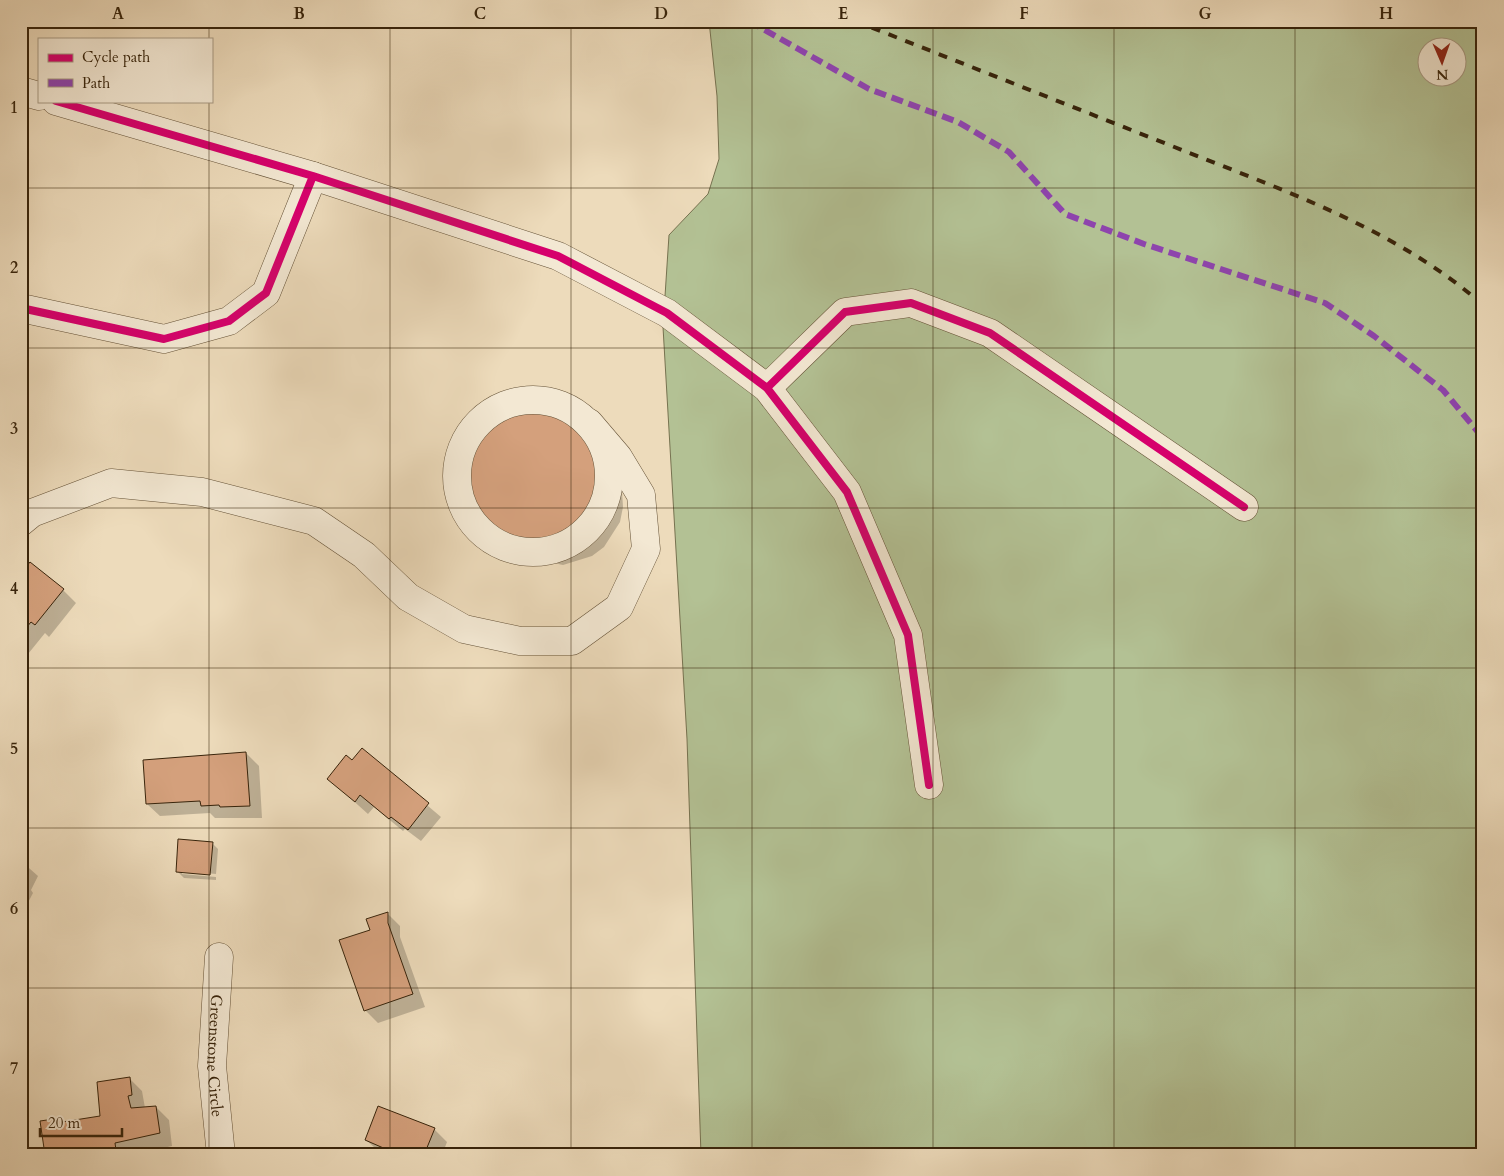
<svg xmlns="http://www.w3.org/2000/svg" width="1504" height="1176" font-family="Cardo,serif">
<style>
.green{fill:#b3c194;stroke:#767250;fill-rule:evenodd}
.shadow{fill:#0003}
.building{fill:#d4a07c;stroke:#38240b}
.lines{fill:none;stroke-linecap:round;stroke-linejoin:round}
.minor-casing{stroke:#655237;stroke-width:29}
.minor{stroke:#f3e8d3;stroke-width:28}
.rail{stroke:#38240b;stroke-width:4;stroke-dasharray:9 9;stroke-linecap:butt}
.quiet{stroke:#8e44ad;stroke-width:6;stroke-dasharray:12 6;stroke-linecap:butt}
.cycleway-casing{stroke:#f3e8d3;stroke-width:11}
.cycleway{stroke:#d6006c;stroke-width:8}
.grid{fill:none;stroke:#38240b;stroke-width:1;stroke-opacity:0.55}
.labels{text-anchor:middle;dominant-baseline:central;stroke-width:4;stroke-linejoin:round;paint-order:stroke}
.street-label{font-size:16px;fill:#38240b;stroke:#f3e8d3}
.neatline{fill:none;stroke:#38240b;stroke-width:2}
.grid-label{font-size:16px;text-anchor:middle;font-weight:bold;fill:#38240b}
</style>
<rect width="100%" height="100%" fill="#eddbbb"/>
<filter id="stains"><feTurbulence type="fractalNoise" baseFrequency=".004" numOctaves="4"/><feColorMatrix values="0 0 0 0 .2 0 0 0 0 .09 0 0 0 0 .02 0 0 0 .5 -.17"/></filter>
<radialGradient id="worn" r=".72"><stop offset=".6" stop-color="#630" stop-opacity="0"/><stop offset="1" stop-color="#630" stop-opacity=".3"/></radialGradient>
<!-- green -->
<path class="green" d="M709,21H1483V1155H701L687,739L663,327L669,235L708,194L719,159L717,96ZM1426,48H1456V78H1426Z"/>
<!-- shadow -->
<path class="shadow" d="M531,413L561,419L574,427L611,464L622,491L623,507L620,522L604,547L592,556L563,565L534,559L510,540L484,514L477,501L472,487L471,472L481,443L490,431L502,422Z
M21,575L63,590L76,603L49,637L45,633L24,659L21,656Z
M362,750L441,817L421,841L405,829L403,831L374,807L368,814L329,779L352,762Z
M246,753L259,766L262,818H215L210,813L160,816L147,804Z
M212,843L218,849L216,874L182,871V874L216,877V880L184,878L177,871Z
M21,861L38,876L31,890L33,893L21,916Z
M387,913L400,926V937L425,1007L378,1023L365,1010Z
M129,1078L142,1091L145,1108L156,1107L169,1120L172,1146L132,1155H47L61,1119L65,1123L102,1117Z
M434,1129L447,1142L442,1155H383L366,1140Z"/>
<!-- building -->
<path class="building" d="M470 476a64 64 0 1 1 128 0a64 64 0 1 1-128 0Z
M30,562L64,589L35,625L31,622L21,634V573Z
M362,748L429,803L408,830L391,817L389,819L360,795L355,802L327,779L346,755L352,760Z
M246,752L250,806L220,807L219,805L201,806L200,801L146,804L143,760Z
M178,839L213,842L210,875L176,872Z
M21,859L26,862L21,871Z
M388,912V923L413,994L364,1011L339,940L370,930L366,919Z
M130,1077L132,1095L128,1096L131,1108L156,1106L160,1133L115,1143L116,1150L83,1155H45L40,1121L61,1118L62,1122L100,1116L97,1082Z
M378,1106L435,1128L424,1155H386L388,1150L365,1140Z"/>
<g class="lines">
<!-- minor casing -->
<g class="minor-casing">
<g id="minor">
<path d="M21,91L39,96"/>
<path d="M313,176L558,256L667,313L767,388L847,492L908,635L929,785"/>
<path d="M21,308L164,339L229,321L266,293L313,176L56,101"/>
<path d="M767,388L845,312L911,303L990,333L1244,507"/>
<circle cx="533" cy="476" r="76"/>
<path d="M21,522L32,513L111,483L202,492L314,521L364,555L408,597L464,629L520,641H572L619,607L646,549L641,495L618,457L589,423"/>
<path id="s1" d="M219,957L212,1066L221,1155"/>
</g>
</g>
<!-- minor -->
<use href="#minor" class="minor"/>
<!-- rail -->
<path class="rail" d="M855,21C964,64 1073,107 1182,150C1285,191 1398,230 1483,305"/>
<!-- quiet -->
<path class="quiet" d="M749,21L869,89L958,122L1009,152L1065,214L1144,244L1325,303L1374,336L1443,390L1483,438"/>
<!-- cycleway casing -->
<g class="cycleway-casing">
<path id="cycleway" d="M313,176L558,256L667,313L767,388L847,492L908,635L929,785
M21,308L164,339L229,321L266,293L313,176L56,101
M767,388L845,312L911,303L990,333L1244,507"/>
</g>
<!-- cycleway -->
<use href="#cycleway" class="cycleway"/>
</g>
<!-- grid -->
<path class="grid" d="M209,21V39M390,21V1155M571,21V1155M752,21V1155M933,21V1155M1114,21V1155M1295,21V1155M209,101V1155M21,188H1483M21,348H1483M21,508H1483M21,668H1483M21,828H1483M21,988H1483"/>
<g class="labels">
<!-- street labels -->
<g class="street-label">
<text stroke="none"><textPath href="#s1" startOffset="99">Greenstone Circle</textPath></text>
</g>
</g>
<!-- margin -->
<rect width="1504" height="1176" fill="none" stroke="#eddbbb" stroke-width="55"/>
<!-- legend -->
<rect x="38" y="38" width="175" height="65" fill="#f3e8d3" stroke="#a89a83"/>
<rect x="48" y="54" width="25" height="8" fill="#d6006c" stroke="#a89a83"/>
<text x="82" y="62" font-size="15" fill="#38240b">Cycle path</text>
<rect x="48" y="79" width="25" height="8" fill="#8e44ad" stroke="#a89a83"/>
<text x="82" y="88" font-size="15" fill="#38240b">Path</text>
<!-- north arrow -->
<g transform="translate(1442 62) rotate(178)"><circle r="24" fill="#f3e8d3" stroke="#a89a83"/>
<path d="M0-4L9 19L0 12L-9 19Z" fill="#8f2418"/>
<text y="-8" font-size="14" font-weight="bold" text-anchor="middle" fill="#38240b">N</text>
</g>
<!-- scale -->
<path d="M40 1128v8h82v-8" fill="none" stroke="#38240b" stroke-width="2.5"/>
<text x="48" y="1128" font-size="15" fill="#38240b" stroke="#f3e8d3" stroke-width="4" paint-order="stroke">20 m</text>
<rect x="28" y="28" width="1448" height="1120" class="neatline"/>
<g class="grid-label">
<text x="118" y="19">A</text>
<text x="299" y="19">B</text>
<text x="480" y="19">C</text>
<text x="661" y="19">D</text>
<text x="843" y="19">E</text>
<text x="1024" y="19">F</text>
<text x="1205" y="19">G</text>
<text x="1386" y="19">H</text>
<text x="14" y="113">1</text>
<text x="14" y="273">2</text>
<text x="14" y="434">3</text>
<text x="14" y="594">4</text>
<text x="14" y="754">5</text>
<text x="14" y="914">6</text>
<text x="14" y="1074">7</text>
</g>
<rect width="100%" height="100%" filter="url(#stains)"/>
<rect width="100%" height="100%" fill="url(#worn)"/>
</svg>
